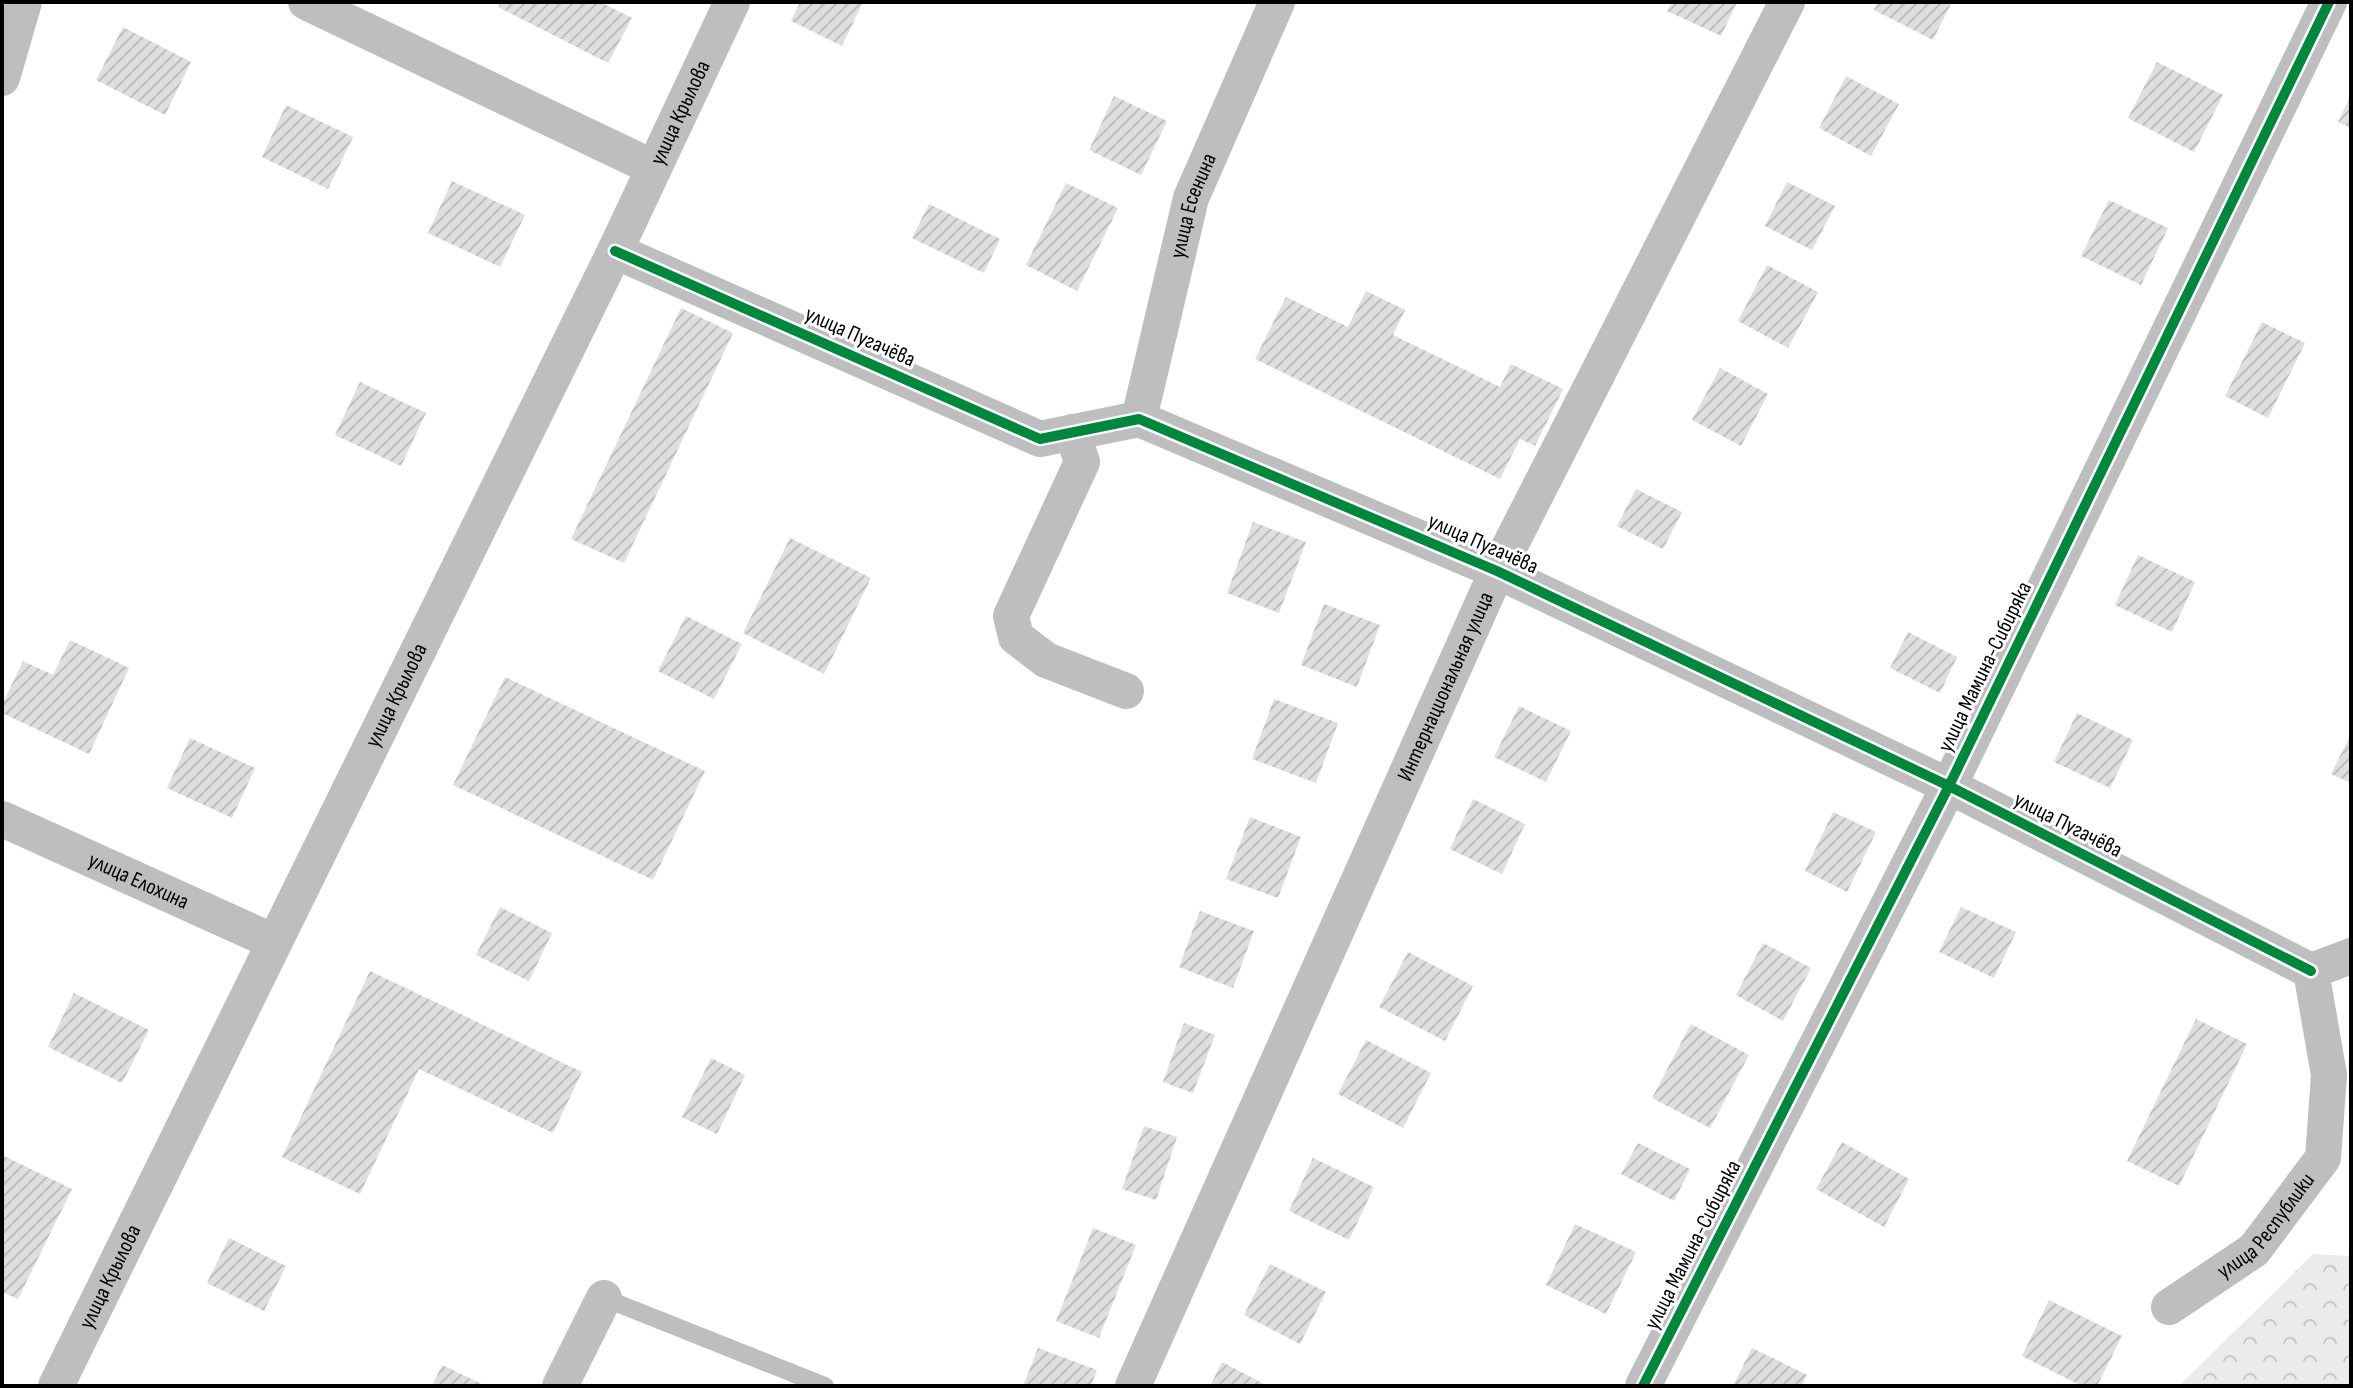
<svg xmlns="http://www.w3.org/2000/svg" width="2353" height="1388" font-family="'Sofia Sans Condensed',sans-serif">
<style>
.forest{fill:url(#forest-crowns)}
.building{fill:url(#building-hatch)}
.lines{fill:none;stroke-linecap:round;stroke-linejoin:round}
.lane{stroke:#bebebe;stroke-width:18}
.street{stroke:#bebebe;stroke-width:36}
.cycleway-casing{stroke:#fff;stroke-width:15}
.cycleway{stroke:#00873e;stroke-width:10}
.labels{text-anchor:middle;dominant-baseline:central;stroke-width:6;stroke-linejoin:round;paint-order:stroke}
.street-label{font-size:22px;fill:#000;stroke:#fff}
</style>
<defs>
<pattern id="forest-crowns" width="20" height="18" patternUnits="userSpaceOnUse" patternTransform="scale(2)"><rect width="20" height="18" fill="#ebebeb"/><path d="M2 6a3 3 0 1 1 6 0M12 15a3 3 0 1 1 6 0" fill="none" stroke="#c8c8c8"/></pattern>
<pattern id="building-hatch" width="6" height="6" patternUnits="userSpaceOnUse" patternTransform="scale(2)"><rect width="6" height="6" fill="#dfdfdf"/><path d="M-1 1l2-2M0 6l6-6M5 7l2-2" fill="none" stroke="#bebebe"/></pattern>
</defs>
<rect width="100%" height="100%" fill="#fff"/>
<!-- forest -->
<path class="forest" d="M2313,1254L2351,1256V1386H2179Z"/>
<!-- building -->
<path class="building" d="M501,2H600L632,18L608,63L498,7Z
M800,2H863L842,46L791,21Z
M1672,2H1737L1721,36L1667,11Z
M1878,2H1952L1933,40L1874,10Z
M123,27L191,62L165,115L96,80Z
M2157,62L2223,95L2194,152L2128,118Z
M1846,76L1899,104L1871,156L1819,128Z
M2351,95V128L2338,122Z
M1114,96L1167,121L1141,175L1089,150Z
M286,105L353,137L328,189L262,157Z
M452,181L525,215L500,267L428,233Z
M1787,182L1835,206L1812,250L1765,226Z
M1066,183L1118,208L1077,291L1026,265Z
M2109,200L2168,228L2141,285L2081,256Z
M929,204L1000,239L984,273L912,238Z
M1767,265L1818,292L1788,348L1738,321Z
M1366,291L1405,310L1393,335L1500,387L1511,364L1563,389L1535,446L1520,439L1500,479L1255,359L1286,297L1348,327Z
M681,308L733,333L624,563L571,539Z
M2262,322L2305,343L2268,418L2225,396Z
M1720,368L1768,394L1741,446L1692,420Z
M360,382L426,413L401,466L335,435Z
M1636,489L1682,512L1663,549L1617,526Z
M1253,522L1306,542L1279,613L1227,593Z
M790,538L871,578L824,674L743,633Z
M2138,555L2195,582L2172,632L2115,605Z
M1324,604L1380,625L1357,687L1301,665Z
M686,616L742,644L714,699L658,671Z
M1908,632L1957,657L1940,693L1890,668Z
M70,640L129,668L89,754L2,713V705L23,661L53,675Z
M505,677L705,771L653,880L453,785Z
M1274,699L1338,723L1316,783L1252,759Z
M1519,706L1571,731L1546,782L1494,757Z
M2077,713L2133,740L2110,788L2054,762Z
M2351,734V783L2331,774Z
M190,738L255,768L232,818L167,788Z
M1473,799L1525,824L1502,874L1450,849Z
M1833,812L1876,832L1847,892L1805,871Z
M1250,817L1301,837L1278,898L1226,879Z
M500,907L552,933L529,981L476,955Z
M1961,907L2016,932L1994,978L1939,952Z
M1200,911L1254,931L1233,988L1179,967Z
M1763,943L1811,968L1783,1021L1736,995Z
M1408,952L1473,986L1445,1041L1379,1007Z
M370,971L582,1072L553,1133L419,1069L360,1194L282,1157Z
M74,993L149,1030L122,1083L48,1047Z
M2196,1019L2247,1044L2179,1186L2127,1161Z
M1184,1023L1215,1035L1193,1093L1163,1082Z
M1691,1024L1749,1055L1710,1128L1652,1098Z
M1366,1040L1431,1073L1403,1128L1338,1094Z
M711,1058L745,1075L717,1134L682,1117Z
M1144,1126L1177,1137L1156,1200L1122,1189Z
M1842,1142L1909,1179L1884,1227L1816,1189Z
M1638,1143L1690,1169L1674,1201L1621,1174Z
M2,1155L72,1189L18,1299L2,1292Z
M1313,1158L1374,1187L1349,1240L1289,1211Z
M1575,1224L1636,1252L1606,1314L1546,1285Z
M1093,1228L1136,1245L1099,1338L1056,1321Z
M229,1238L286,1266L264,1311L207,1283Z
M1270,1264L1326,1292L1300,1344L1244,1315Z
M2049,1300L2122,1336L2097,1386H2082L2022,1356Z
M1038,1348L1097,1370L1091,1386H1023Z
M1752,1348L1807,1375L1801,1386H1733Z
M1222,1362L1268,1386H1210Z
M442,1365L486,1386H432Z"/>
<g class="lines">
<!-- lane -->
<path class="lane" d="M604,1298L825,1386"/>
<!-- street -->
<g class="street">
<path d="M306,2L654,168"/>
<path d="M2,78L24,2"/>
<path d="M615,251L1040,439L1139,419L1497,571L1949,786L2311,971"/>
<path id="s1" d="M1139,419L1191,198L1277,2"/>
<path d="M1072,432L1082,462L1011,616L1016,637L1046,660L1126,691"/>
<path id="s2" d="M2,819L274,942"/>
<path id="s3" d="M2169,1307L2254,1250L2323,1158L2329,1075L2311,971L2351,956"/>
<path id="s4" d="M56,1386L615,251L732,2"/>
<path d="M560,1386L604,1298"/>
<path id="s5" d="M1133,1386L1497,571L1787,2"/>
<path d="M1643,1386L1949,786L2329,2"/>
</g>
<!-- cycleway casing -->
<g class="cycleway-casing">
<path id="cycleway" d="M615,251L1040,439L1139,419L1497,571L1949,786L2311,971
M1643,1386L1949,786L2329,2"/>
</g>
<!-- cycleway -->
<use href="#cycleway" class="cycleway"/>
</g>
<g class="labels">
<!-- street labels -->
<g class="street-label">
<text stroke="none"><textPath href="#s4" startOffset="1418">улица Крылова</textPath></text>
<text stroke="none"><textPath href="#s1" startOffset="220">улица Есенина</textPath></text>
<text transform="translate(860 337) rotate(24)">улица Пугачёва</text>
<text transform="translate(1483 544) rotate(24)">улица Пугачёва</text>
<text transform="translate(1985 667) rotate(-64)">улица Мамина-Сибиряка</text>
<text stroke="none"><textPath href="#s5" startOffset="766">Интернациональная улица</textPath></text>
<text stroke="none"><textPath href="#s4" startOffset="770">улица Крылова</textPath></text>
<text transform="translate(2068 825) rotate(27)">улица Пугачёва</text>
<text stroke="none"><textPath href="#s2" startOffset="150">улица Елохина</textPath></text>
<text stroke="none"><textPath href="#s3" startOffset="128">улица Республики</textPath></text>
<text transform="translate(1693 1245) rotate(-63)">улица Мамина-Сибиряка</text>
<text stroke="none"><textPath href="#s4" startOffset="122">улица Крылова</textPath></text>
</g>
</g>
<!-- border -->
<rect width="2353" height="1388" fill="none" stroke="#000000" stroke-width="8"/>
</svg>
